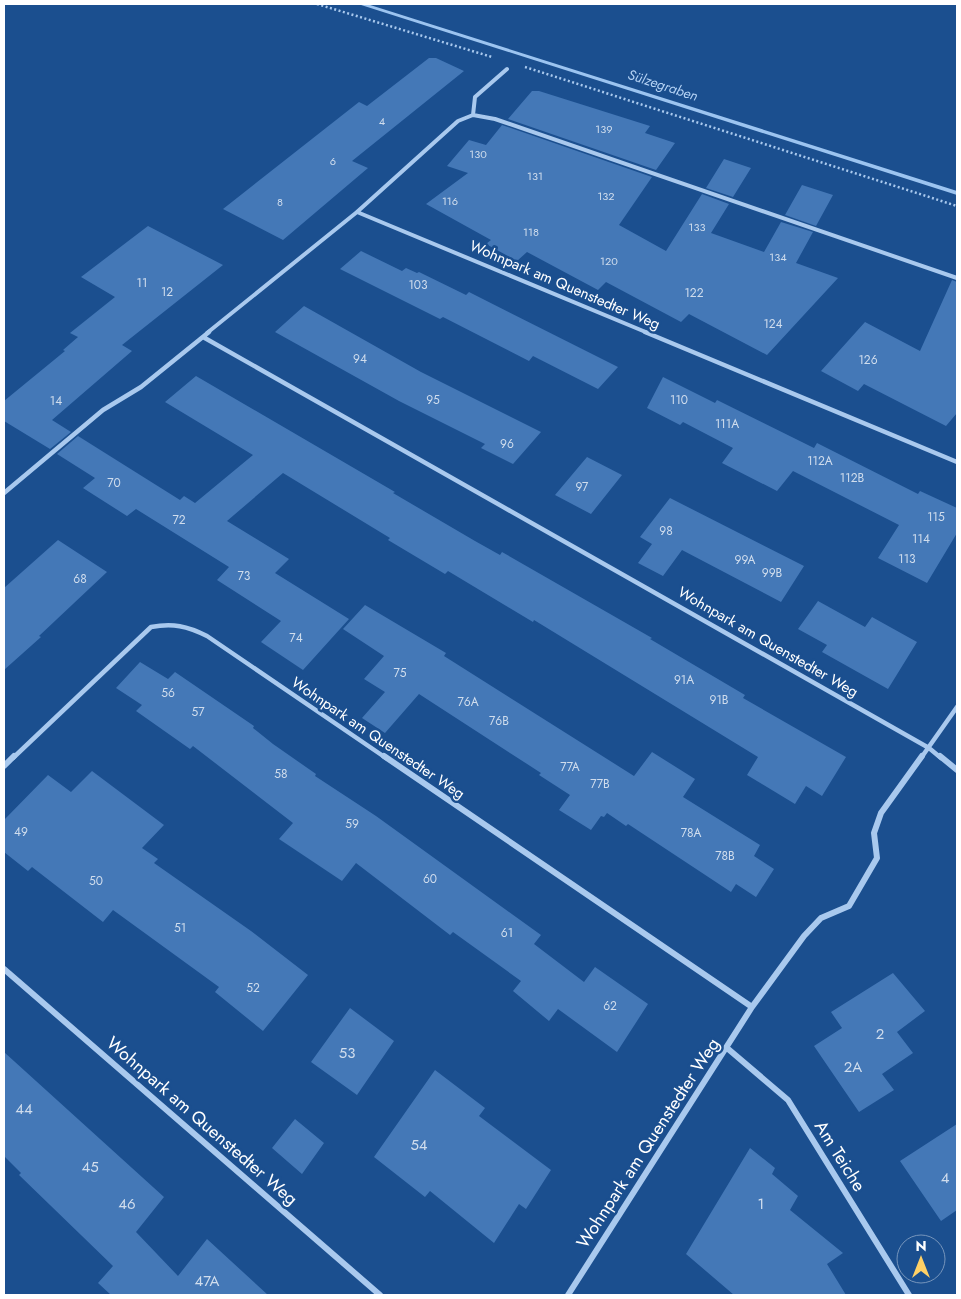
<svg xmlns="http://www.w3.org/2000/svg" width="961" height="1299" font-family="Jost,sans-serif">
<style>
.lines{fill:none;stroke-linecap:round;stroke-linejoin:round}
.stream{fill:#9cc4f0;fill-rule:evenodd}
.building{fill:#4478b7}
.path{stroke:#a9c9ee;stroke-width:2.5;stroke-dasharray:2 2.5;stroke-linecap:butt}
.minor-far2{stroke:#a9c9ee;stroke-width:4}
.minor-far1{stroke:#a9c9ee;stroke-width:4.5}
.minor{stroke:#a9c9ee;stroke-width:6}
.labels{text-anchor:middle;dominant-baseline:central;stroke-width:5;stroke-linejoin:round;paint-order:stroke}
.far-number-label{font-size:11px;fill:#d0dded}
.number-label{font-size:12px;fill:#d0dded}
.far-water-label{font-size:14px;font-style:italic;fill:#b5d3f5;stroke:#1b4f8f}
.street-label{font-size:15px;fill:#fff;stroke:#1b4f8f}
.near-number-label{font-size:15px;fill:#d0dded}
.near-street-label{font-size:18px;fill:#fff;stroke:#1b4f8f}
</style>
<rect width="100%" height="100%" fill="#1b4f8f"/>
<g class="lines">
<!-- stream -->
<path class="stream" d="M358,4H367L957,191V195Z"/>
</g>
<!-- building -->
<path class="building" d="M429,58H436L464,71L352,161L368,168L283,240L223,209L359,102L367,106Z
M532,91H539L650,126L645,133L675,143L656,170L508,119Z
M502,125L652,177L619,225L666,251L702,194L729,204L711,233L764,252L781,222L813,232L796,263L838,278L767,355L689,314L681,322L606,282L598,290L527,252L517,261L486,244L491,240L426,204L468,173L447,166L469,140L486,145Z
M724,159L751,168L733,197L706,188Z
M802,185L833,195L816,226L785,215Z
M148,226L223,265L122,345L132,351L52,420L71,432L50,449L4,421V401L65,351L63,350L78,337L70,333L115,297L81,277Z
M361,251L402,271L406,268L417,273L419,272L466,295L469,292L618,367L598,389L533,356L529,361L443,317L440,319L340,269Z
M952,280L957,282V413L946,426L864,384L858,391L821,371L865,322L920,351Z
M304,306L421,372L541,432L513,464L481,448L485,444L399,401L275,332Z
M196,376L395,492L393,493L475,541L500,555L502,552L652,638L650,639L745,695L743,698L846,757L822,796L806,786L795,804L747,775L758,757L534,620L533,622L448,571L445,574L388,540L390,538L283,473L227,521L289,559L275,573L349,619L303,670L261,642L281,621L217,580L229,567L136,509L127,516L83,488L95,478L57,454L78,436L180,500L184,496L195,503L253,455L165,402Z
M663,377L715,403L717,400L814,448L817,443L918,494L920,491L957,508V533L927,583L878,558L899,525L793,471L777,491L722,463L733,448L683,422L680,425L647,408Z
M587,457L622,475L591,514L555,495Z
M670,498L804,566L781,602L682,550L663,576L638,563L652,544L640,537Z
M58,540L107,572L39,636L41,637L4,670V588Z
M818,601L865,627L872,617L917,642L888,689L822,652L827,645L798,629Z
M365,605L446,653L444,656L634,776L652,752L695,779L683,797L760,845L754,856L774,869L756,897L736,884L731,892L628,824L626,826L607,813L604,817L601,816L591,830L559,810L570,795L539,775L541,773L419,694L385,733L362,718L385,692L364,679L384,656L343,629Z
M140,662L168,679L175,672L254,726L253,728L273,744L316,774L315,776L376,816L541,935L534,944L584,982L595,967L648,1004L617,1052L558,1009L549,1021L513,991L521,981L453,932L450,935L356,863L342,881L279,839L293,823L193,746L190,749L136,711L142,705L116,688Z
M92,771L164,825L142,848L158,859L154,863L251,931L308,975L263,1031L215,992L219,987L113,910L103,922L32,867L28,871L4,852V820L48,775L71,792Z
M893,973L925,1011L897,1032L913,1053L882,1074L894,1090L859,1112L814,1046L842,1028L831,1012Z
M350,1008L394,1041L357,1095L311,1062Z
M4,1052L164,1197L136,1232L178,1276L207,1239L268,1295H111L98,1283L113,1266L19,1175L21,1173L4,1156Z
M435,1070L485,1108L479,1116L551,1170L526,1209L519,1204L494,1243L430,1191L425,1197L374,1157Z
M295,1119L324,1143L302,1174L272,1148Z
M957,1124V1210L941,1221L900,1161Z
M750,1148L775,1168L772,1174L798,1196L790,1210L843,1253L827,1264L846,1295H734L686,1254Z"/>
<g class="lines">
<!-- path -->
<path class="path" d="M317,4L492,57
M525,67L957,206"/>
<!-- minor-far2 -->
<path class="minor-far2" d="M473,115L475,97L507,69
M357,212L648,333
M207,333L357,212L458,121L473,115L495,119L957,278"/>
<!-- minor-far1 -->
<path class="minor-far1" d="M645,332L957,462
M203,337L929,748L941,758
M4,493L103,410L141,387L209,332
M13,758L151,627C173,623 187,626 207,636L386,758
M921,758L957,707"/>
<!-- minor -->
<path class="minor" d="M384,756L752,1007
M940,756L957,770
M4,766L14,756
M4,969L380,1295
M727,1048L788,1100L909,1295
M568,1295L752,1007L804,936L821,918L849,906L877,858L874,833L881,813L922,756"/>
</g>
<g class="labels">
<!-- far-number labels -->
<g class="far-number-label">
<text x="382" y="121">4</text>
<text x="604" y="129">139</text>
<text x="478" y="154">130</text>
<text x="333" y="161">6</text>
<text x="535" y="176">131</text>
<text x="606" y="196">132</text>
<text x="450" y="201">116</text>
<text x="280" y="202">8</text>
<text x="697" y="227">133</text>
<text x="531" y="232">118</text>
<text x="778" y="257">134</text>
<text x="609" y="261">120</text>
</g>
<!-- number labels -->
<g class="number-label">
<text x="142" y="283">11</text>
<text x="418" y="285">103</text>
<text x="167" y="292">12</text>
<text x="694" y="293">122</text>
<text x="773" y="324">124</text>
<text x="360" y="359">94</text>
<text x="868" y="360">126</text>
<text x="433" y="400">95</text>
<text x="679" y="400">110</text>
<text x="56" y="401">14</text>
<text x="727" y="424">111A</text>
<text x="507" y="444">96</text>
<text x="820" y="461">112A</text>
<text x="852" y="478">112B</text>
<text x="114" y="483">70</text>
<text x="582" y="487">97</text>
<text x="936" y="517">115</text>
<text x="179" y="520">72</text>
<text x="666" y="531">98</text>
<text x="921" y="539">114</text>
<text x="907" y="559">113</text>
<text x="745" y="560">99A</text>
<text x="772" y="573">99B</text>
<text x="244" y="576">73</text>
<text x="80" y="579">68</text>
<text x="296" y="638">74</text>
<text x="400" y="673">75</text>
<text x="684" y="680">91A</text>
<text x="168" y="693">56</text>
<text x="719" y="700">91B</text>
<text x="468" y="702">76A</text>
<text x="198" y="712">57</text>
<text x="499" y="721">76B</text>
<text x="570" y="767">77A</text>
<text x="281" y="774">58</text>
<text x="600" y="784">77B</text>
<text x="352" y="824">59</text>
<text x="21" y="832">49</text>
<text x="691" y="833">78A</text>
<text x="725" y="856">78B</text>
<text x="430" y="879">60</text>
<text x="96" y="881">50</text>
<text x="180" y="928">51</text>
<text x="507" y="933">61</text>
<text x="253" y="988">52</text>
<text x="610" y="1006">62</text>
</g>
<!-- far-water labels -->
<g class="far-water-label">
<text transform="translate(663 85) rotate(18)">Sülzegraben</text>
</g>
<!-- street labels -->
<g class="street-label">
<text transform="translate(565 285) rotate(23)">Wohnpark am Quenstedter Weg</text>
<text transform="translate(768 642) rotate(30)">Wohnpark am Quenstedter Weg</text>
<text transform="translate(378 738) rotate(34)">Wohnpark am Quenstedter Weg</text>
</g>
<!-- near-number labels -->
<g class="near-number-label">
<text x="880" y="1034">2</text>
<text x="347" y="1053">53</text>
<text x="853" y="1067">2A</text>
<text x="24" y="1109">44</text>
<text x="419" y="1145">54</text>
<text x="90" y="1167">45</text>
<text x="945" y="1178">4</text>
<text x="127" y="1204">46</text>
<text x="761" y="1204">1</text>
<text x="207" y="1281">47A</text>
</g>
<!-- near-street labels -->
<g class="near-street-label">
<text transform="translate(202 1121) rotate(41)">Wohnpark am Quenstedter Weg</text>
<text transform="translate(648 1143) rotate(-57)">Wohnpark am Quenstedter Weg</text>
<text transform="translate(840 1156) rotate(58)">Am Teiche</text>
</g>
</g>
<!-- border -->
<rect width="961" height="1299" fill="none" stroke="#ffffff" stroke-width="10"/>
<!-- north arrow -->
<g transform="translate(921 1259)"><circle r="24" fill="#1b4f8f" stroke="#7695bc"/>
<path d="M0-4L9 19L0 12L-9 19Z" fill="#ffd166"/>
<text y="-8" font-size="14" font-weight="bold" text-anchor="middle" fill="#ffffff">N</text>
</g>
</svg>
